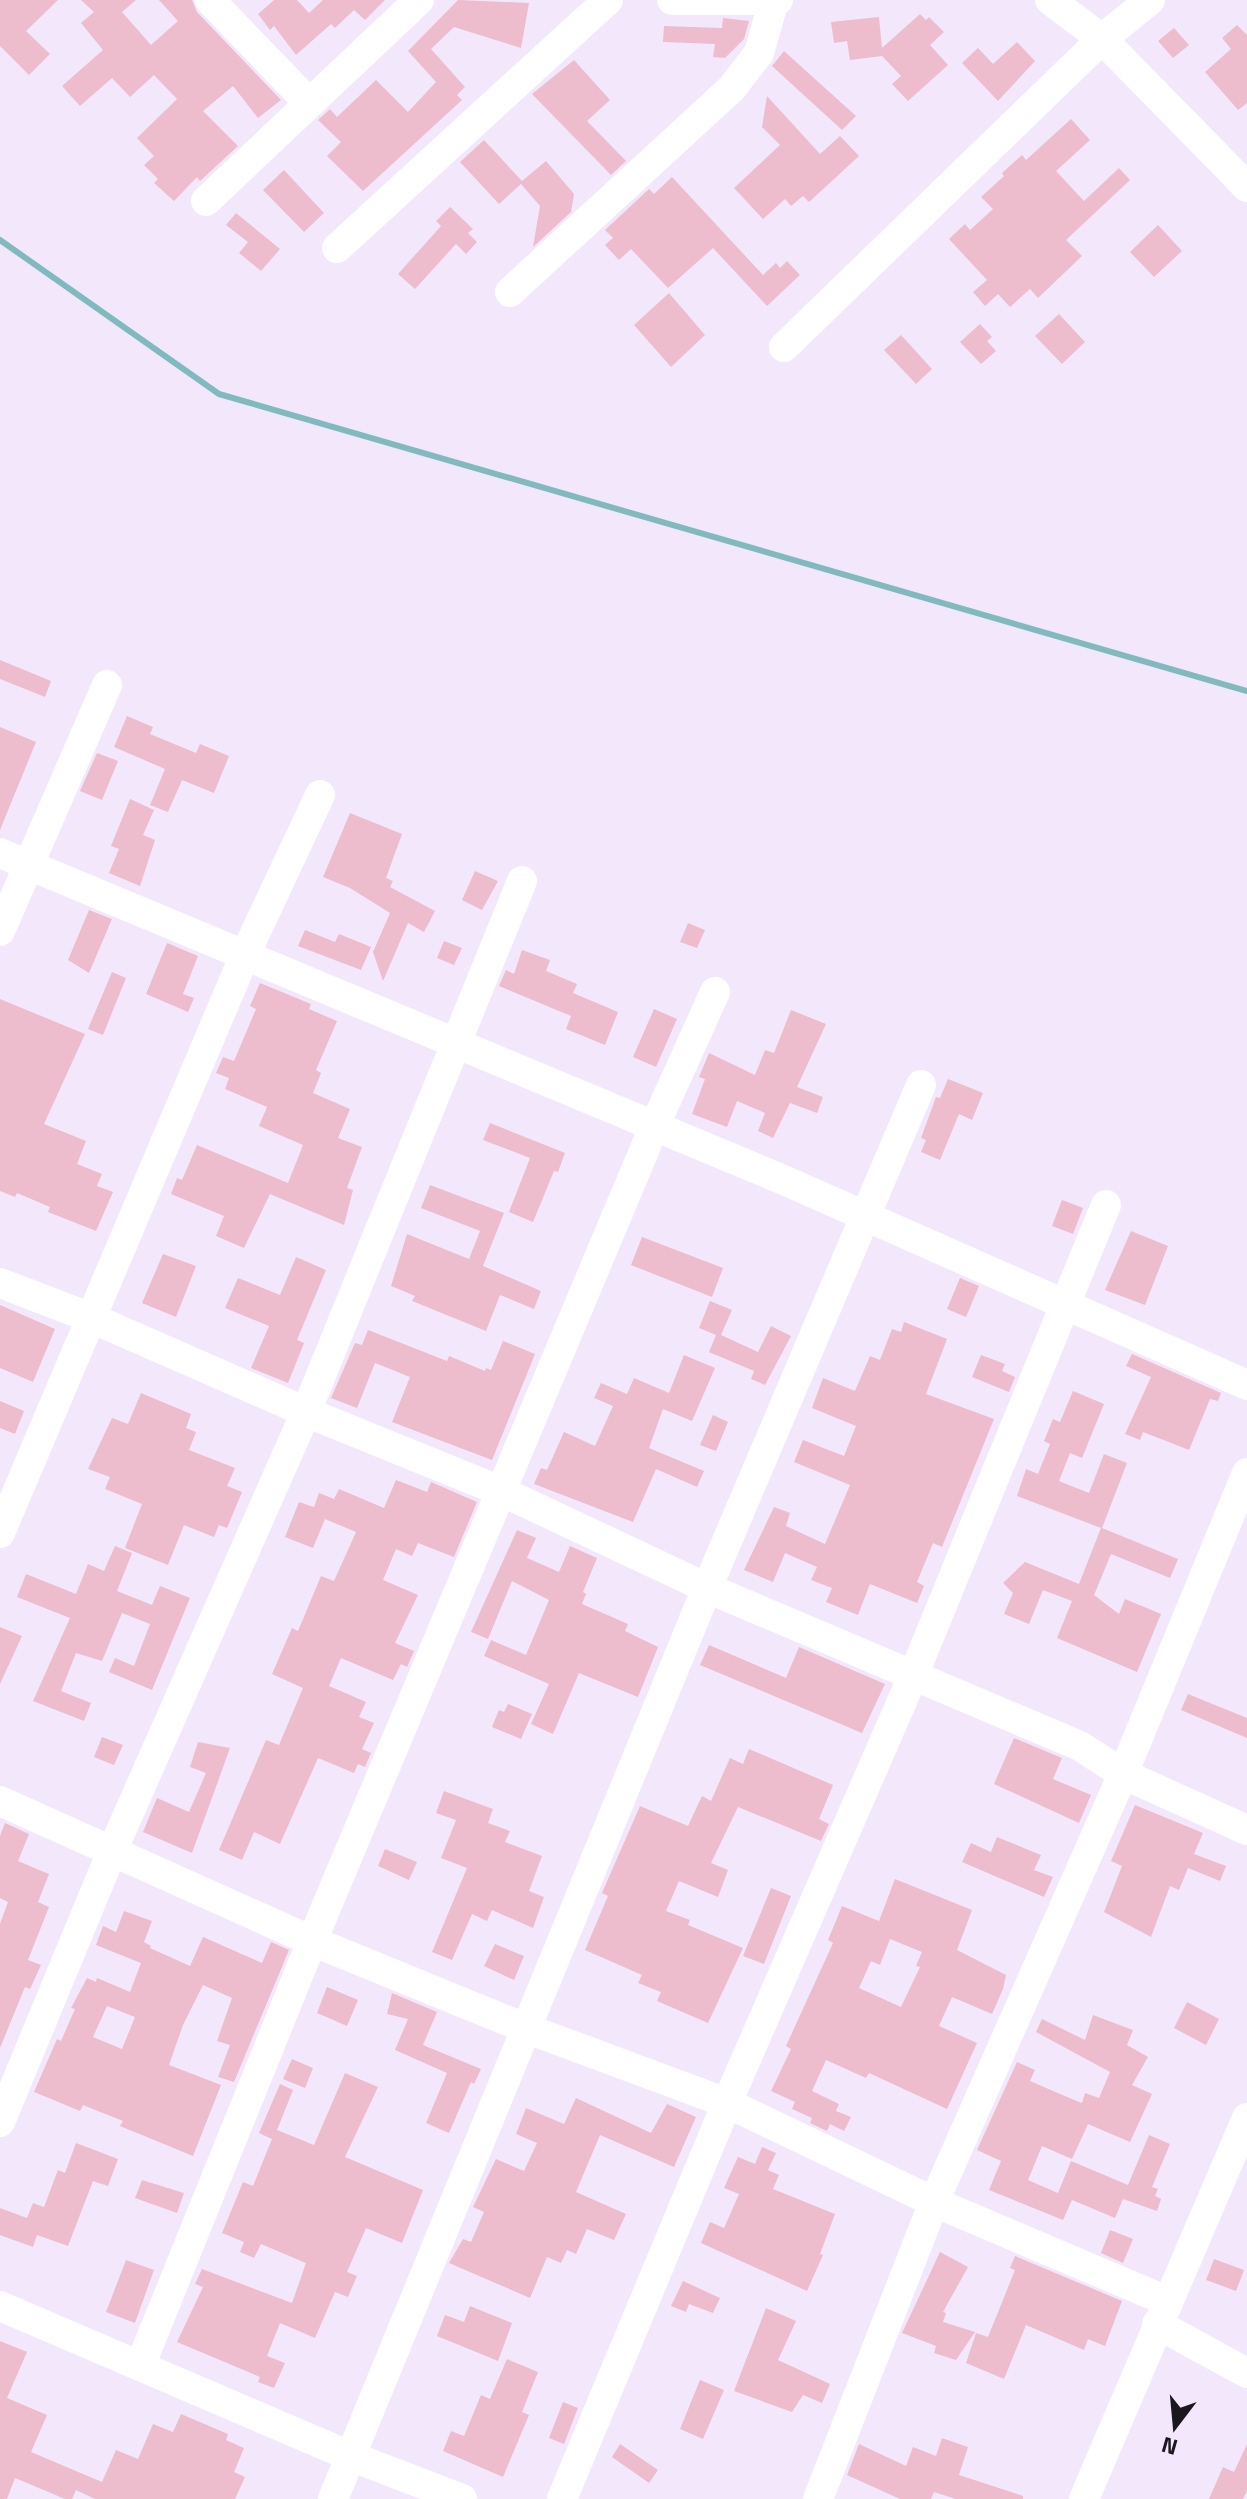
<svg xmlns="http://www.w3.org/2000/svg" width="1247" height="2499" font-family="'Titillium Web',sans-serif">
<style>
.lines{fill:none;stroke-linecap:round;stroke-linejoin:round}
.stream{stroke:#80babe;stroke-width:6}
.building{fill:#edbccd;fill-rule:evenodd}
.minor{stroke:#fff;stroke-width:30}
</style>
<rect width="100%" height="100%" fill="#f3e8fb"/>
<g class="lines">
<!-- stream -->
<path class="stream" d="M0,240L219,394L1247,691"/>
</g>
<!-- building -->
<path class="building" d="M0,0H58L26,31L50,54L29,75L0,46Z
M81,0H136L122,12L151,45L178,21L159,0H192L197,12L281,100L258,118L233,86L203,111L238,146L200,181L197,177L174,201L154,183L158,179L144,165L154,156L137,138L177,99L154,75L130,97L112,78L80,106L62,86L103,50L81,23L94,12Z
M274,0H297L309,13L323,0H385L365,20L354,10L335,28L331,24L296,55L274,26L270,30L258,14Z
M458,0L529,3L521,48L454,27L431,49L465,87L457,95L462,100L363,191L327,156L341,142L318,120L330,109L337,117L376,80L408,112L436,82L408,51Z
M920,14L926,20L929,17L944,32L930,45L948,65L908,101L892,84L901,76L882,56L850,60L847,41L834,43L831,22L879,17L882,48Z
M723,18L749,21L744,39L725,58L713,57L715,44L663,42L664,26L722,28Z
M1237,25L1247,35V103L1238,110L1205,72L1231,49L1222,38Z
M1174,28L1189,45L1173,58L1158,41Z
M1017,42L1035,61L998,101L962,63L978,48L993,64Z
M784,51L856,116L842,130L772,66Z
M574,60L610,100L587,121L626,161L611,175L532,94Z
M767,96L820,154L840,136L859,156L809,202L803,196L791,206L785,199L763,219L734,188L780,145L762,127Z
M1071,119L1090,140L1056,171L1084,201L1119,168L1130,180L1066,240L1082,256L1038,298L1030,289L1010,307L998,294L985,306L973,292L987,280L949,239L965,224L970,230L993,209L981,197L1004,176L1002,173L1022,155L1026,160Z
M484,140L522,181L546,161L574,194L571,212L533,247L540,206L521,184L499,204L460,162Z
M284,170L324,213L304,232L263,190Z
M672,177L763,275L776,263L780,268L787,261L800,275L767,306L713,248L668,288L631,249L619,260L605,245L613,238L605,230L649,189L654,194Z
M450,207L473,229L468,233L477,242L466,254L456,244L415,289L398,274L441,226L436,221Z
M236,213L280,249L261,271L239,253L248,242L226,225Z
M1158,225L1182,251L1154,277L1130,252Z
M669,293L705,335L671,367L634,325Z
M1059,314L1085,342L1062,364L1035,336Z
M980,324L992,337L987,341L996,351L981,364L960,342Z
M901,335L932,369L916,384L884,350Z
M0,660L51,681L45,697L0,679Z
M127,716L153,727L150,734L196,753L200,744L229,756L214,793L182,780L168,812L150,805L165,769L114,747Z
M0,727L36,742L0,830Z
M97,753L118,761L102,800L80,791Z
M130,799L154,810L143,835L155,840L140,886L109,873L119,849L111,846Z
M350,813L402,834L386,878L393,881L390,887L435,911L424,932L408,923L383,981L373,952L390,913L350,888L323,877Z
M475,871L498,881L482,910L462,900Z
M89,910L112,919L89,973L68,960Z
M688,923L705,930L697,948L680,942Z
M305,930L335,942L339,934L371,947L361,970L298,946Z
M444,941L462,948L454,965L437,958Z
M167,943L198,956L183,994L194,998L188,1012L146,994Z
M522,950L550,960L546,971L577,984L573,993L618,1012L605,1045L566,1029L571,1016L499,986L506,970L514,974Z
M112,972L126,978L103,1035L88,1029Z
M260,983L311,1004L309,1009L337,1021L316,1070L321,1073L313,1093L350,1109L338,1138L362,1147L347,1188L353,1190L344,1225L270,1194L244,1248L216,1236L224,1216L171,1194L177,1178L182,1180L197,1145L288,1183L303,1145L259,1126L267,1107L225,1089L229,1078L216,1073L223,1057L234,1061L256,1009L250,1006Z
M0,999L85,1034L44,1124L86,1141L77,1164L102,1174L97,1186L113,1192L96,1231L48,1212L50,1207L17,1193L15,1197L0,1191Z
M654,1009L677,1019L656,1067L633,1057Z
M791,1010L826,1024L797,1087L823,1097L817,1113L790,1103L773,1138L758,1131L765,1113L737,1101L727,1127L692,1114L705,1079L699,1077L709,1053L755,1075L765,1050L774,1053Z
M948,1079L983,1093L972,1120L959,1114L940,1160L921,1152L926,1140L921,1138L936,1097L940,1098Z
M490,1123L565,1153L558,1172L554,1171L533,1222L509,1212L530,1158L483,1140Z
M430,1185L504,1213L483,1266L541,1291L534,1309L500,1295L486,1331L412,1301L415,1296L391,1286L407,1234L469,1259L480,1231L421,1208Z
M1062,1200L1083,1208L1073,1234L1052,1226Z
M1131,1231L1168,1246L1145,1305L1105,1290Z
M642,1237L723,1268L712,1297L631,1265Z
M163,1254L196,1266L176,1317L142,1303Z
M296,1257L326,1270L297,1340L304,1343L288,1383L251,1368L269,1326L225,1308L238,1278L280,1295Z
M960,1278L979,1286L966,1317L947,1309Z
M710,1301L732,1310L721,1335L758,1352L771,1326L791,1336L765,1385L751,1379L754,1371L709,1352L716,1335L699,1328Z
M0,1305L55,1329L33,1382L0,1368Z
M904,1322L947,1339L926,1394L994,1419L942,1547L933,1543L917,1582L924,1586L917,1603L870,1584L858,1615L826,1602L832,1588L811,1580L817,1567L785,1553L773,1582L744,1570L774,1507L790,1513L786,1526L825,1544L850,1485L794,1462L803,1440L844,1456L856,1426L812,1408L823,1378L855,1391L870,1356L880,1360L892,1329L901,1332Z
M368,1330L447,1361L449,1356L485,1371L486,1368L491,1370L503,1341L535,1354L492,1460L392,1422L410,1377L375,1363L357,1408L331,1398L355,1343L362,1345Z
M1132,1354L1221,1393L1218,1401L1210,1399L1189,1450L1143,1432L1140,1440L1125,1434L1151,1377L1126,1366Z
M684,1355L715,1368L692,1421L663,1409L649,1448L704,1471L697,1487L656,1469L633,1522L534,1484L541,1468L547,1470L564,1432L595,1446L613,1406L594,1398L601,1383L627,1394L634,1378L669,1393Z
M981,1355L1005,1364L1002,1371L1015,1377L1009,1392L972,1377Z
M1073,1391L1104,1404L1082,1458L1070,1453L1059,1481L1089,1493L1104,1454L1127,1463L1102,1528L1178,1559L1170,1578L1111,1554L1094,1595L1119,1614L1125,1599L1161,1614L1137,1672L1057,1638L1072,1601L1043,1590L1029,1624L1004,1614L1013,1593L1003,1583L1025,1562L1079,1584L1101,1528L1017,1496L1026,1469L1038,1474L1050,1444L1044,1441L1053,1419L1060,1422Z
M141,1393L191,1414L186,1428L196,1432L189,1450L235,1468L227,1486L242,1492L227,1528L219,1525L214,1537L184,1525L168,1565L125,1548L142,1504L105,1489L110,1477L88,1469L112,1418L128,1424Z
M0,1401L24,1411L15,1434L0,1428Z
M713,1415L728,1422L716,1451L700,1445Z
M396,1480L427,1492L431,1482L477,1502L454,1557L418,1543L412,1556L396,1549L383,1580L418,1595L395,1643L414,1651L407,1667L401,1664L393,1680L341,1658L329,1686L366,1702L359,1717L374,1723L362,1749L371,1753L365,1767L358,1764L354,1773L318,1758L280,1844L254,1832L242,1860L219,1850L266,1740L279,1745L303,1688L272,1674L292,1628L298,1631L321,1576L334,1581L356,1532L325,1519L313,1548L285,1537L299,1502L314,1507L319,1493L334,1499L339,1489L384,1508Z
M517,1530L536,1538L527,1558L559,1572L570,1546L597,1558L583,1592L586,1594L582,1604L628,1624L625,1631L658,1647L638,1697L579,1673L553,1734L531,1724L549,1684L484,1656L491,1640L526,1655L549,1600L512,1581L488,1639L471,1632Z
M115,1546L132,1553L117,1591L152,1605L160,1586L190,1598L152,1690L109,1672L115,1658L134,1666L150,1624L122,1613L102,1661L76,1653L61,1691L91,1703L84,1721L33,1701L70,1618L17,1597L26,1574L76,1594L88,1564L104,1571Z
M0,1627L22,1636L0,1684Z
M709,1645L786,1678L799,1647L885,1684L862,1733L700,1665Z
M1188,1694L1247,1718V1738L1181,1710Z
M508,1704L532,1714L521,1739L492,1727L499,1710L504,1712Z
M102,1737L123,1745L114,1765L94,1757Z
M1014,1738L1062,1758L1053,1779L1091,1795L1079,1823L994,1784Z
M198,1742L230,1748L192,1853L143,1832L157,1798L189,1812L206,1773L190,1767Z
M749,1749L833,1785L819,1819L829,1824L821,1841L738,1807L711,1863L728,1870L718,1897L679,1881L666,1911L690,1920L688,1925L743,1948L708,2023L657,2001L661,1992L638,1983L642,1975L585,1950L608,1896L602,1893L640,1806L688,1826L702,1796L711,1801L730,1758L743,1764Z
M444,1791L493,1809L488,1823L510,1831L505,1842L542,1856L529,1891L544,1897L533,1928L492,1910L487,1921L472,1914L452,1960L432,1952L467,1868L441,1858L456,1820L436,1813Z
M1135,1805L1203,1833L1194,1854L1226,1866L1220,1881L1188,1868L1179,1890L1170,1886L1151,1937L1104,1912L1122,1866L1111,1861Z
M5,1823L29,1834L18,1861L49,1874L38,1902L49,1907L28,1960L41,1965L30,1989L25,1987L0,2048V1924L8,1902L0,1898V1836Z
M997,1837L1041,1855L1034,1870L1053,1877L1044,1897L962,1862L971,1843L991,1852Z
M385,1849L417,1862L409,1880L378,1866Z
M895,1879L972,1910L957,1950L1006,1975L1003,1989L992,2014L952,1997L939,2026L977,2043L947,2109L869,2073L866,2078L826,2060L812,2091L839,2104L836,2111L851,2117L844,2131L830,2124L827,2131L810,2123L812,2118L792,2109L795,2102L771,2091L791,2049L786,2046L833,1943L828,1940L842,1906L879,1921ZM890,1939L922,1952L916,1966L920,1967L901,2007L859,1988L871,1961L880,1965Z
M771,1888L791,1896L764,1964L743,1956Z
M124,1911L152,1921L144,1942L151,1946L150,1948L190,1966L203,1937L262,1963L271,1942L289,1950L234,2082L218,2077L230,2045L217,2041L232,1998L203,1985L183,2025L169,2065L221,2085L193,2156L120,2126L123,2121L83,2105L80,2111L34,2092L57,2039L61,2041L75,2009L71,2008L87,1978L96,1982L97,1978L130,1992L141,1963L96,1945L103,1926L116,1932ZM107,2006L135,2017L122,2049L93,2037Z
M495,1944L524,1956L514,1980L484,1966Z
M327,1987L358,2000L347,2026L317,2013Z
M392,1993L437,2012L423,2045L481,2069L474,2084L471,2082L449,2133L426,2123L447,2073L395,2050L408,2019L387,2014Z
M1187,2002L1219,2019L1206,2045L1174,2028Z
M1093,2015L1133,2030L1127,2045L1148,2057L1132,2085L1152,2094L1130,2142L1088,2124L1072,2159L1042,2146L1028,2180L1058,2193L1071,2161L1128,2185L1149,2135L1170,2144L1152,2187L1158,2189L1155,2196L1161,2199L1157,2211L1123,2199L1115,2218L1072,2200L1063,2220L989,2190L1001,2161L977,2150L1017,2062L1035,2070L1030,2081L1067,2097L1082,2103L1085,2093L1099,2098L1110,2072L1036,2032L1042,2019L1085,2040Z
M292,2059L313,2068L305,2088L283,2079Z
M345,2073L378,2087L345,2157L423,2190L402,2243L366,2228L347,2272L357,2276L348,2297L335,2292L315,2338L280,2323L267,2356L285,2363L274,2388L258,2382L260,2377L177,2342L203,2287L195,2284L202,2269L292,2303L306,2263L261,2244L254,2258L240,2252L244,2242L222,2233L243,2182L253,2186L272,2139L259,2133L280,2084L293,2090L277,2130L314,2145Z
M576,2098L651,2133L667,2104L696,2117L674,2167L600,2135L576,2192L626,2214L614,2240L587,2229L576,2254L567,2250L561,2263L547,2257L530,2298L449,2263L463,2239L471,2242L484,2212L473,2207L496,2159L524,2171L537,2143L516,2134L526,2108L564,2124Z
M76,2143L118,2159L108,2186L93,2181L68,2246L37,2235L33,2247L0,2235V2208L27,2218L33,2203L44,2207L58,2170L65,2173Z
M762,2147L776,2153L768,2170L779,2175L773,2189L835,2214L820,2254L823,2255L807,2291L701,2243L710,2222L724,2228L739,2194L724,2188L738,2157L755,2164Z
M142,2180L184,2193L177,2213L135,2198Z
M1110,2230L1133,2239L1123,2263L1101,2253Z
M940,2252L968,2267L943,2312L946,2313L943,2322L975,2332L956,2360L934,2353L936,2346L902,2333Z
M1015,2256L1122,2301L1105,2346L1088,2339L1084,2350L1026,2325L1004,2379L966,2363L976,2333L988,2337L1015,2270L1010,2268Z
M1214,2259L1244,2270L1236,2291L1206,2280Z
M126,2260L154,2270L135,2323L106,2312Z
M683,2281L720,2298L713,2313L689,2304L686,2312L671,2306Z
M470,2306L512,2323L498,2361L437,2336L445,2315L464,2322Z
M766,2308L796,2321L778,2360L830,2384L822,2403L803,2395L792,2412L734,2391Z
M0,2341L27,2352L7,2398L47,2415L31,2452L102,2482L116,2450L138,2459L153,2424L173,2432L181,2414L228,2434L226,2440L244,2448L234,2472L245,2477L235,2499H95L76,2490L72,2499H65L15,2478L7,2499H0Z
M507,2359L538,2372L522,2412L529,2415L503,2477L443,2451L451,2431L464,2436L481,2395L490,2399Z
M700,2380L724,2390L703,2439L680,2429Z
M563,2402L578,2408L564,2444L549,2438Z
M942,2438L968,2447L959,2475L1023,2496V2499H956L934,2492L931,2499H900L847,2475L859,2444L906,2466L913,2447L936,2456Z
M620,2444L658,2470L649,2483L612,2457Z
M1247,2444V2491L1243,2499H1209L1223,2467L1234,2472Z"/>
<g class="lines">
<!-- minor -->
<path class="minor" d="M210,0L309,103
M672,0H778
M1050,0L1102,39L1247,187
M206,201L419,0
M337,248L608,0
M510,292L732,88L759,53L774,0
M784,347L1102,39L1150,0
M0,853L786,1181L1247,1385
M0,931L107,685
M0,1283L89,1317L306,1412L503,1492L707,1588L1080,1746L1123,1774L1247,1830
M0,1533L244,957L320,795
M0,1801L312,1941L525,2028L727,2103L934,2202L1167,2301
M0,2122L113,1849L306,1412L522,881
M0,2306L350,2456L462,2499
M1157,2324L1247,2373
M140,2366L312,1941L654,1127L715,992
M333,2499L707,1588L921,1085
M562,2499L727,2103L913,1676L1106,1205
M818,2499L934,2202L1123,1774L1247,1473
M1084,2499L1247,2118"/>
</g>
<!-- north arrow -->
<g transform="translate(1175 2427) rotate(196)" stroke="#f3e8fb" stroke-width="6" paint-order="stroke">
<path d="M0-6L14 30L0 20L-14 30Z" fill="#1b171e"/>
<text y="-12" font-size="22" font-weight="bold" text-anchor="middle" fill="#1b171e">N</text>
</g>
</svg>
